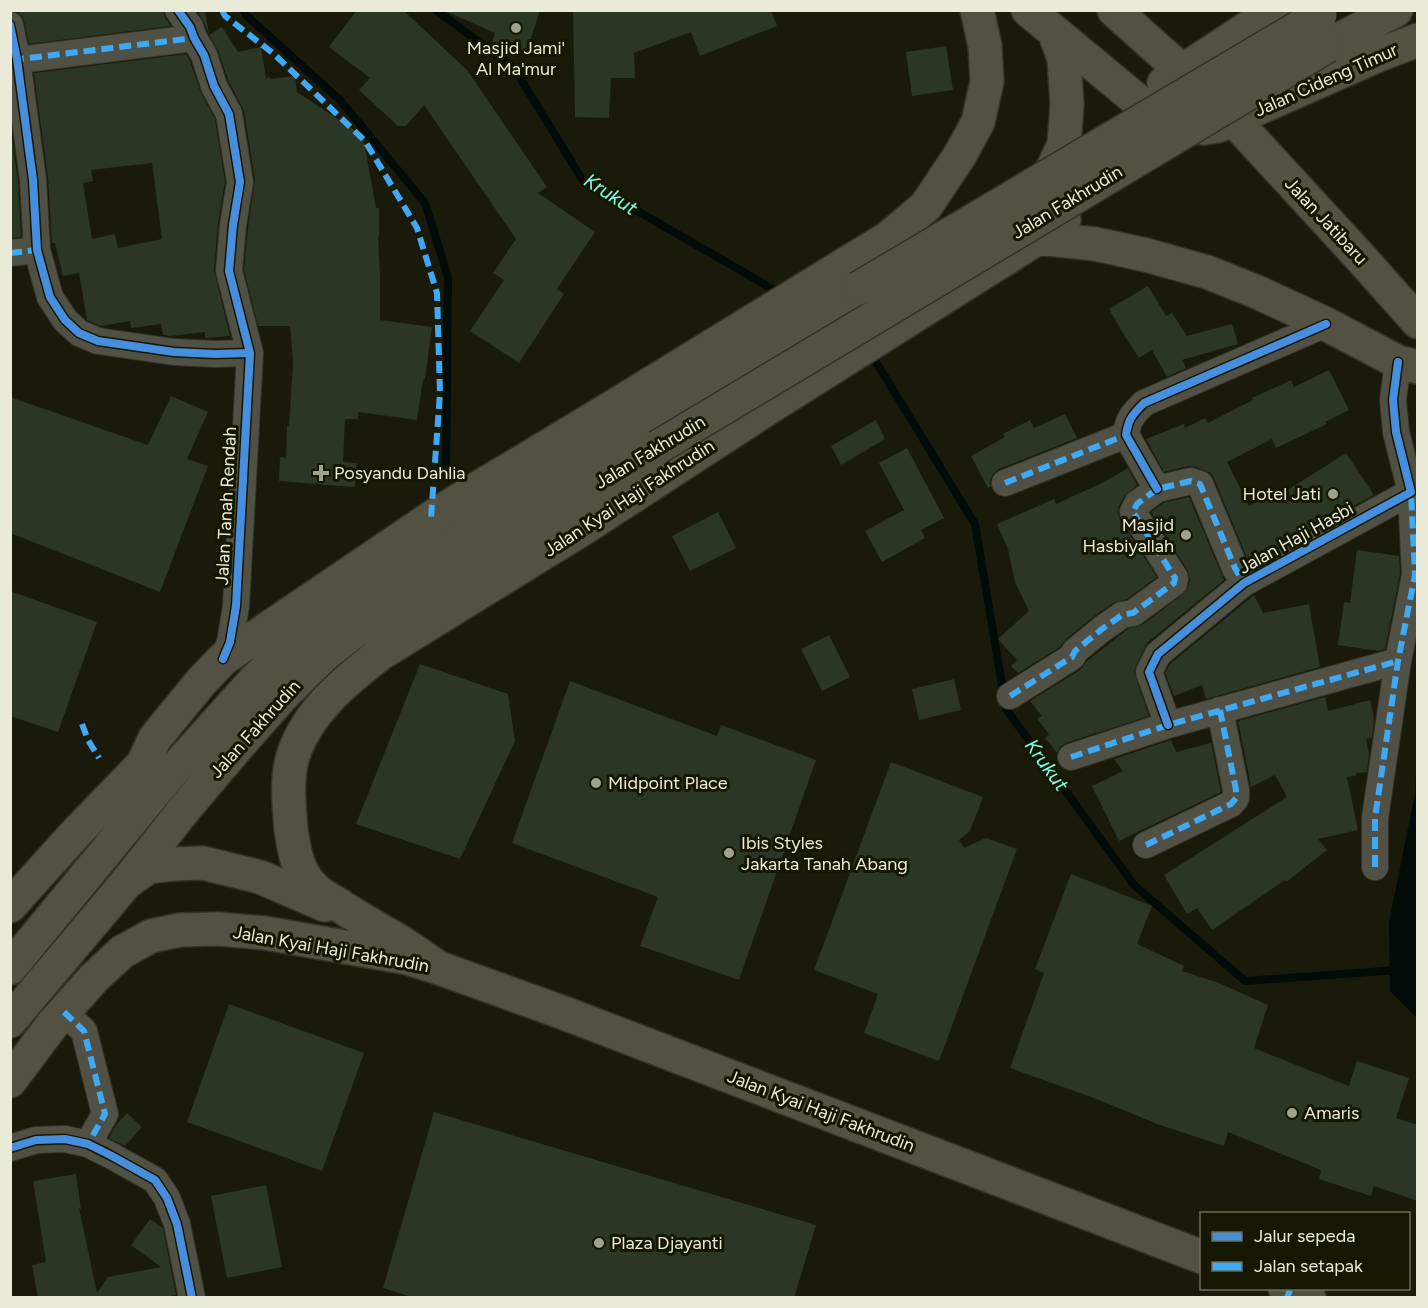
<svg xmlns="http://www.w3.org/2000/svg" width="1428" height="1308" font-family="Figtree,sans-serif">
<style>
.water{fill:#020b07}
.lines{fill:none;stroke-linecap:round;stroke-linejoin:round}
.stream{stroke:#020b07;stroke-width:8}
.building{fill:#2b3625;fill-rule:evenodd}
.minor-casing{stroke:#323328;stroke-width:28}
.primary-casing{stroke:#323328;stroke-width:36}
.minor{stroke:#505144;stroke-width:26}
.primary{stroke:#535141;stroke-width:33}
.primary-bridge-casing{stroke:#323328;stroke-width:36;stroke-linecap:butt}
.primary-bridge{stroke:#535141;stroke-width:33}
.quiet{stroke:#3fa9f5;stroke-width:6;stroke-dasharray:12 6;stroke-linecap:butt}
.cycleway-casing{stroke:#161700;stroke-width:11}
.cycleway{stroke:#468fdf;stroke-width:8}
.poi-dot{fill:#a0a290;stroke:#161700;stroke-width:2}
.labels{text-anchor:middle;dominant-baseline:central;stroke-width:6;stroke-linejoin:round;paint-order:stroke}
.poi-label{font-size:18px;fill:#e9ebd8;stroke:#161700;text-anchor:start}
.street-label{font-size:18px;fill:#e9ebd8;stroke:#161700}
.water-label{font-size:20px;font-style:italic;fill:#7dfbe3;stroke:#161700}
</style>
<rect width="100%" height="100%" fill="#191a09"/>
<!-- water -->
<path class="water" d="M1417,756L1418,1018H1417L1390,991L1389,922L1415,794Z"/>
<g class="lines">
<!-- stream -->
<path class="stream" d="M243,10L247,16L340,100L425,203L448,277L446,476
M436,10L514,68L582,179L771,288
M876,362L975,524L1006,709L1134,885L1245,981L1398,970"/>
</g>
<!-- building -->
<path class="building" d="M15,10H163L165,18L171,26L29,44L24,21L22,16Z
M197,10H205L209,34L202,19Z
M357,10H403L467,70L547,187L538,193L595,232L557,289L564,294L519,363L470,331L504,280L493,273L516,239L424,105L406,126H398L359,90L370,78L329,47Z
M443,10H540L526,54L492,43L495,33Z
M573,10H771L777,26L700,56L691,32L634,53L635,78H611L609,118L575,117Z
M222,27L238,52L261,47L266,78L270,77V79L295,76L297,92L363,136L376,208H379V237H378L380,275V320L432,327L425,379H423L417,420L358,412V419H345L343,462L357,463L355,487L279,481L280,457L286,458L287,426H289L293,363L290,326H258L244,270L248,227L255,180L244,111L228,80L218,50L209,35Z
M946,46L953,90L912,96L906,52Z
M186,54L190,61L201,93L215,119L225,182L218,223L214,270L230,336L205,338V332L170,336L163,335L161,324L131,328L130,321L101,326L87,320L79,273L63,276L55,243H52L48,178L34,73ZM152,163L162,239L118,248L115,234L92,239L83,183L93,181L91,170Z
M10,124L18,181L21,237L10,238Z
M1148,286L1166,316L1172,313L1187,336L1232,324L1238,344L1182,360L1186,368L1167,377L1152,350L1139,358L1124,335L1109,309Z
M1329,370L1349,410L1325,422L1327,424L1276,448L1272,439L1227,462L1249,506L1266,496L1269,502L1346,453L1374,495L1249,563L1214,478L1211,473L1196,467L1188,466L1164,472L1146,439L1184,424L1185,428L1205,418L1208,423L1253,400L1252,398L1291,380L1294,387Z
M171,396L208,412L187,459L208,466L160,592L10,533V397L148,445Z
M1065,414L1077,438L999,469L993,474L990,480L991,486L988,488L971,456L1005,437L1003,434L1030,420L1034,428Z
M876,420L885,439L841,465L831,446Z
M907,448L944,518L921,530L925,538L882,562L865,531L904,510L879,463Z
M1128,468L1137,485L1124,497L1119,506L1118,513L1120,520L1157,577L1127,599L1113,603L1093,617L1066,639L1060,647L1018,673L1011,666L1017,660L998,639L1029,611L1015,582L1008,549L997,524L1054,499L1056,504L1104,482Z
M1189,497L1224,580L1148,642L1145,647L1136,665L1134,672L1149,716L1097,733L1096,732L1093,734L1066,743L1060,747L1057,753L1045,738L1049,734L1037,719L1042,716L1030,701L1080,670L1087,661L1128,629L1142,625L1183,594L1188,587L1190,581L1188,571L1151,512L1163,503Z
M718,512L736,548L690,571L672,536Z
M1357,550L1399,556L1400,574L1385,649L1378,651L1338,645L1344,602L1350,603Z
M10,591L97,622L58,732L10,716Z
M1254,595L1263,613L1309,604L1320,667L1206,699L1202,685L1174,696L1165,673L1170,664Z
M829,635L850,677L822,691L801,649Z
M420,664L508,694L515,741L460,859L356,824Z
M954,679L961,710L919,720L912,689Z
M570,681L717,736L721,725L816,760L739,980L640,946L658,897L512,843Z
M1325,697L1328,711L1370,700L1374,718L1372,738L1366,739L1369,755L1367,772L1356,773L1357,775L1347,777L1358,830L1318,839L1327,850L1286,882L1285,880L1212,930L1197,908L1187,914L1164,875L1287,797L1275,775L1251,787L1238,721Z
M1171,740L1176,752L1211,743L1221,792L1119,841L1092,786L1123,771L1114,759Z
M891,762L983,797L970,831L959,840L964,848L986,838L1017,849L939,1061L864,1033L878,994L814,970Z
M1071,874L1152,906L1137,944L1184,966L1182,971L1219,983L1268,1005L1254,1048L1349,1086L1357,1061L1409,1078L1396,1118L1418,1125V1201L1374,1186L1371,1196L1319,1179L1321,1170L1228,1132L1224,1146L1160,1125L1094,1098L1010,1068L1044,973L1035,969Z
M229,1004L364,1053L322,1171L187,1122Z
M434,1112L816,1225L794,1298H415L383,1288Z
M127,1113L142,1127L125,1146L109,1138L116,1125Z
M76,1174L81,1210L79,1208L97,1293L108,1277L161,1267L131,1245L150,1219L163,1228L176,1295L165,1298H38L32,1265L46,1262L33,1181Z
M266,1185L282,1267L227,1278L211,1196Z"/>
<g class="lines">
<!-- minor casing -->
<g class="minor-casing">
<path id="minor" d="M178,10L190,27L194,38L204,55L214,86L229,114L240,182L233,225L229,271L250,353L236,606L230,642L223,659
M10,25L17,59L33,180L37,250L50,297L65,320L79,333L98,341L174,352L215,354L250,353
M10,61L194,38
M10,253L37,250
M1005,483L1126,435
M1157,489L1126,435C1128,419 1133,414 1144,403L1326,324
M1010,696L1072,657L1075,651L1102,629L1122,615L1133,613L1174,583L1175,578L1133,512L1137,504L1157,489L1191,481L1200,484L1235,568L1244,583
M1168,725L1149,672L1158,654L1244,583L1411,492L1396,432L1393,400L1398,362
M1071,757L1168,725L1398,661
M1146,845L1231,804L1236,798V790L1220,710
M1375,867V818L1398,661L1415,575L1411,492
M64,1012L84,1031L105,1114L88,1144
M10,1148L36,1140L65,1139L88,1144L110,1155L155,1180L167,1198L177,1224L192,1298"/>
</g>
<!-- primary casing -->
<g class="primary-casing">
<path id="primary" d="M1028,10L1138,101L1168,121L1191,127L1205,128L1218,126L1381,54L1418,40
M1114,10L1182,71L1234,120L1360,257L1418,322
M1327,46L1396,10
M1164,83L1275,10
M1168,125C1171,101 1168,93 1182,71
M1043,189L1064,144L1067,104L1064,59L1055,34
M1038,238L1095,244L1146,255L1207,272L1257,292L1326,324L1398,362L1418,367
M130,880L148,867L173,864L203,863L260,877L325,905
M10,906L75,834L143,764L155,738L201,682L223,659L431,518L475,490L608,410L888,238L926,206L960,155L978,122L987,81L985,46L977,10
M10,968L164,781L254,681L301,635L458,540L641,420L859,288
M439,968C424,958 409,947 394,938C375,927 357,917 339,905C331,900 323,896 316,890C298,874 294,852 291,829C289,806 286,779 293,756C307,712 345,681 380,654L584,528L762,412L1038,238L1064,220
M10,1021L126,883L187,806L244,739L284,694L324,655L352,633L431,584L658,447
M10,1081L52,1025L94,978L122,952L151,936L180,930L218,929L265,933L408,958L439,968L564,1013L1202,1257
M1285,1288L1309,1298"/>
</g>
<!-- minor -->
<use href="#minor" class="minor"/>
<!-- primary -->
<use href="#primary" class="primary"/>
<!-- primary-bridge casing -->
<g class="primary-bridge-casing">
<path id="primary-bridge" d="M859,288L1320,15
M658,447L1327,46"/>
</g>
<!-- primary-bridge -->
<use href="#primary-bridge" class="primary-bridge"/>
<!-- quiet -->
<path class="quiet" d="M222,10L225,16L274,54L365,141L417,228L437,293L440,393L431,518
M12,60L194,38
M10,253L37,250
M1005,483L1126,435
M1010,696L1072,657L1075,651L1102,629L1122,615L1133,613L1174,583L1175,578L1133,512L1137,504L1157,489L1191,481L1200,484L1235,568L1244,583
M82,724L88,740L99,758
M1071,757L1168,725L1398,661
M1146,845L1231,804L1236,798V790L1220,710
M1375,867V818L1398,661L1415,575L1411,492
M64,1012L84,1031L105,1114L88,1144
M1287,1298L1290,1290"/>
<!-- cycleway casing -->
<g class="cycleway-casing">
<path id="cycleway" d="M178,10L190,27L194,38L204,55L214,86L229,114L240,182L233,225L229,271L250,353L236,606L230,642L223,659
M10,25L17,59L33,180L37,250L50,297L65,320L79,333L98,341L174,352L215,354L250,353
M1157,489L1126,435C1128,419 1133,414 1144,403L1326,324
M1168,725L1149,672L1158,654L1244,583L1411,492L1396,432L1393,400L1398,362
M10,1148L36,1140L65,1139L88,1144L110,1155L155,1180L167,1198L177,1224L192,1298"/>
</g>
<!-- cycleway -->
<use href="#cycleway" class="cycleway"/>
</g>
<!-- markers -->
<g class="poi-dot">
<circle cx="516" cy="28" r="6"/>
<path d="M318 464h6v6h6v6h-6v6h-6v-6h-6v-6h6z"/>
<circle cx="1333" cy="494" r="6"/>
<circle cx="1186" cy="535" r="6"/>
<circle cx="596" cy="783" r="6"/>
<circle cx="729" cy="853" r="6"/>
<circle cx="1292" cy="1113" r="6"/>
<circle cx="599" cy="1243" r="6"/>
</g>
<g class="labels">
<!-- poi labels -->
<g class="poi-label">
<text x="516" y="48" text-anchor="middle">Masjid Jami'<tspan x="516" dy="21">Al Ma'mur</tspan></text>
<text x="334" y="473">Posyandu Dahlia</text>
<text x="1321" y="494" text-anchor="end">Hotel Jati</text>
<text x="1174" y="525" text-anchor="end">Masjid<tspan x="1174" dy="21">Hasbiyallah</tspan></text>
<text x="608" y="783">Midpoint Place</text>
<text x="741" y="843">Ibis Styles<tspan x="741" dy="21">Jakarta Tanah Abang</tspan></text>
<text x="1304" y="1113">Amaris</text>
<text x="611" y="1243">Plaza Djayanti</text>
</g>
<!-- street labels -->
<g class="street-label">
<text transform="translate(1326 80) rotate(-24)">Jalan Cideng Timur</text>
<text transform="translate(1067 202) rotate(-31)">Jalan Fakhrudin</text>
<text transform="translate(1326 221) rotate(47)">Jalan Jatibaru</text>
<text transform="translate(650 452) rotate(-31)">Jalan Fakhrudin</text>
<text transform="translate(629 498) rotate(-33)">Jalan Kyai Haji Fakhrudin</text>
<text transform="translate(226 506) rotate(-87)">Jalan Tanah Rendah</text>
<text transform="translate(1296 538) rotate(-29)">Jalan Haji Hasbi</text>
<text transform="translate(255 729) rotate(-48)">Jalan Fakhrudin</text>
<text transform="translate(331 949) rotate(10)">Jalan Kyai Haji Fakhrudin</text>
<text transform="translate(821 1111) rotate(21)">Jalan Kyai Haji Fakhrudin</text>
</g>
<!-- water labels -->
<g class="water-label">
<text transform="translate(611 194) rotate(33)">Krukut</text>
<text transform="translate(1047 765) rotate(54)">Krukut</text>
</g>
</g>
<!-- border -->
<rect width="1428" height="1308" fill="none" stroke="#e9ebd8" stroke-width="24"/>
<!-- legend -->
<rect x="1200" y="1212" width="210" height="78" fill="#161700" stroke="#6a6c56" stroke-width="1.5"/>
<rect x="1212" y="1232" width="30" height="9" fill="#468fdf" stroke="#6a6c56" stroke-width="1.5"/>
<text x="1254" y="1242" font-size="18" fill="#e9ebd8">Jalur sepeda</text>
<rect x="1212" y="1262" width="30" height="9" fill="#3fa9f5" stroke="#6a6c56" stroke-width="1.5"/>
<text x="1254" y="1272" font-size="18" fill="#e9ebd8">Jalan setapak</text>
</svg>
